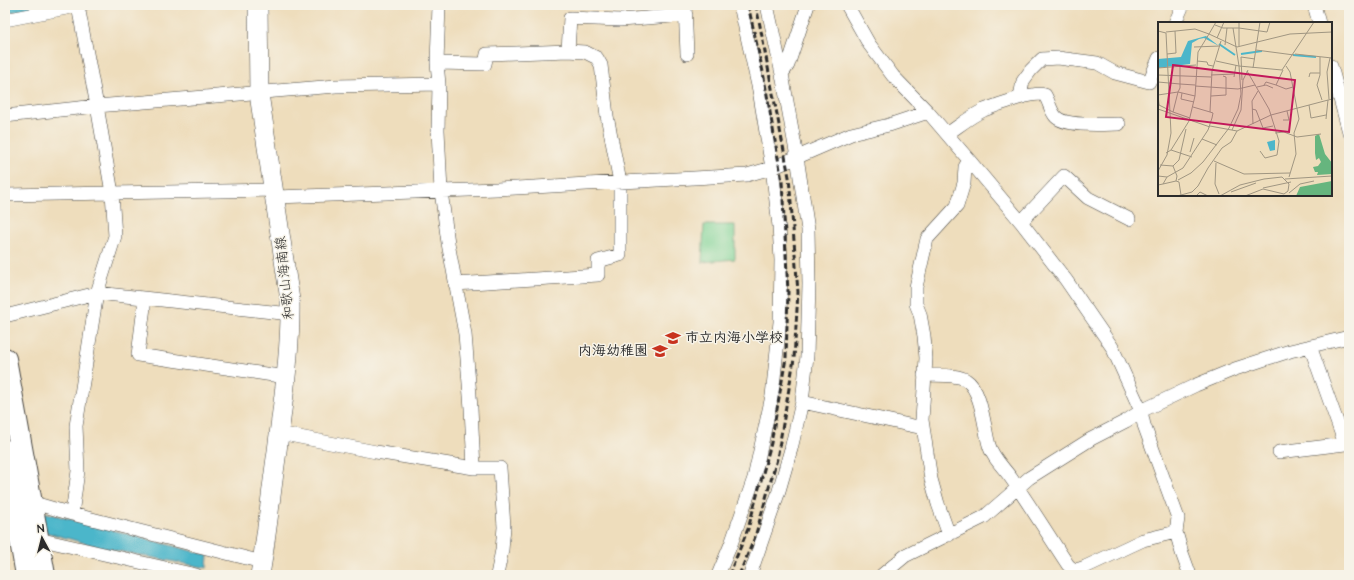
<svg xmlns="http://www.w3.org/2000/svg" width="1354" height="580" font-family="'Architects Daughter','Klee One',sans-serif">
<style>
.green{fill:#7ed395;stroke:#547f60}
.water{fill:#4cb6ca;stroke:#3c707a}
.lines{fill:none;stroke-linecap:round;stroke-linejoin:round}
.street-casing{stroke:#484641;stroke-width:14}
.secondary-casing{stroke:#484641;stroke-width:20}
.highway-casing{stroke:#484641;stroke-width:24}
.street{stroke:#fff;stroke-width:13}
.secondary{stroke:#fff;stroke-width:19}
.highway{stroke:#fff;stroke-width:22}
.rail{stroke:#2b2b2b;stroke-width:3;stroke-dasharray:6 3;stroke-linecap:butt}
.labels{text-anchor:middle;dominant-baseline:central;stroke-width:3;stroke-linejoin:round;paint-order:stroke}
.street-label{font-size:14px;fill:#2b2b2b;stroke:#f7f3e8}
.poi-label{font-size:14px;font-weight:bold;fill:#2b2b2b;stroke:#f7f3e8;text-anchor:start}
.inset-river{fill:none;stroke:#4cb6ca;stroke-width:2}
.inset-road{fill:none;stroke:#a09682;stroke-width:1}
.view{fill:#c2185b;fill-opacity:0.15;stroke:#c2185b;stroke-width:2}
.inset-edge{fill:none;stroke:#2b2b2b;stroke-width:2}
</style>
<rect width="100%" height="100%" fill="#f7f3e8"/>
<filter id="ink" filterUnits="userSpaceOnUse"><feTurbulence type="fractalNoise" baseFrequency=".025" numOctaves="2"/><feDisplacementMap in="SourceGraphic" scale="8" xChannelSelector="R" yChannelSelector="G"/><feConvolveMatrix kernelMatrix="1 2 1 2 8 2 1 2 1" color-interpolation-filters="sRGB"/></filter>
<filter id="wash" filterUnits="userSpaceOnUse"><feTurbulence type="fractalNoise" baseFrequency=".012" numOctaves="4" result="noise"/><feDisplacementMap in="SourceGraphic" scale="16" xChannelSelector="R" yChannelSelector="G"/><feGaussianBlur stdDeviation="0.9" result="paint"/><feColorMatrix in="noise" values="0 0 0 0 0 0 0 0 0 0 0 0 0 0 0 0 0 1.4 0 .05"/><feComposite in="paint" operator="in"/></filter>
<g filter="url(#wash)">
<rect width="100%" height="100%" fill="#eeddbc"/>
<!-- green -->
<path class="green" d="M704,225H735V259L702,262Z"/>
<!-- water -->
<path class="water" d="M5,5H44L5,14Z
M5,502L208,555L207,568L102,548L5,521Z"/>
</g>
<g filter="url(#ink)">
<g class="lines">
<!-- street casing -->
<g class="street-casing">
<path id="street" d="M439,5L437,63L439,84L438,130L441,191L448,243L465,334L471,408L474,468
M685,5L687,54
M767,5L782,74
M847,5L869,44L893,76L928,112L969,160L1021,222L1066,280L1112,347L1141,411L1144,425L1178,518L1176,532L1182,553L1190,575
M1314,5L1319,23
M5,20L82,5
M1175,23L1183,5
M437,63L485,64L487,54L568,51L570,18L620,20L686,15
M1331,66L1349,132
M1020,97L1023,81L1031,70L1042,59L1058,58L1097,63L1115,73L1149,82L1159,58
M5,116L97,106L336,86L439,84
M947,134C959,126 971,116 984,110C994,106 1037,90 1045,95C1049,102 1051,112 1056,117C1066,127 1106,124 1119,124
M5,195L112,193L97,106L78,6
M276,197L497,189L747,175L772,168L851,134L889,125L928,112
M1021,222L1064,176L1088,198L1129,219
M455,284L598,275V261L620,255V182L607,116L601,65L597,58L585,52L568,51
M145,299L138,355L286,377
M5,316L97,293L291,314
M924,375C935,376 958,374 966,380C982,390 984,428 989,445C992,457 1004,468 1011,478C1031,507 1049,536 1068,565C1074,571 1077,570 1085,567L1143,540L1176,532
M802,402L923,428
M279,433L376,452L474,468H500L504,527L502,550L497,575
M1279,452L1345,444L1310,346
M27,501L72,514L78,471L76,426L97,293L115,236L112,193L275,190
M72,514L262,562
M5,531L38,539L196,575
M949,535L938,504L931,479L922,420L926,358L924,336L920,314L916,304V287L927,239L957,206L964,183L965,167L969,160
M718,575L731,544L754,478L772,396L780,322L781,260L779,226L772,168L759,90L740,5
M750,575L778,494L791,449L802,402L807,356L809,284L808,230L797,157L782,74L788,65L808,5
M882,575L905,556L984,517L1029,478L1091,439L1126,421L1141,411L1196,385L1235,369L1290,351L1349,337"/>
</g>
<!-- secondary casing -->
<g class="secondary-casing">
<path id="secondary" d="M258,5L259,94L290,300C291,350 283,401 277,451C271,492 267,534 260,575"/>
</g>
<!-- highway casing -->
<g class="highway-casing">
<path id="highway" d="M5,359L44,575
M5,451L27,575"/>
</g>
<!-- street -->
<use href="#street" class="street"/>
<!-- secondary -->
<use href="#secondary" class="secondary"/>
<!-- highway -->
<use href="#highway" class="highway"/>
<!-- rail -->
<path class="rail" d="M729,575L748,529L771,443L786,358L788,292L782,181L763,72L748,5
M739,575L755,537L777,459L794,359L798,292L789,177L756,5"/>
</g>
</g>
<!-- icons -->
<defs>
<g id="school-bare" transform="scale(1.2)"><path d="M0-5L7-2L0 1L-7-2ZM-4 1L0 2.5L4 1V4Q0 6-4 4Z" fill="#c8321e" stroke="#f7f3e8" stroke-width="2.5" paint-order="stroke"/></g>
</defs>
<g fill-rule="evenodd">
<use href="#school-bare" x="673" y="338"/>
<use href="#school-bare" x="660" y="351"/>
</g>
<g class="labels">
<!-- street labels -->
<g class="street-label">
<text transform="translate(285 278) rotate(-96)">和歌山海南線</text>
</g>
<!-- poi labels -->
<g class="poi-label">
<text x="685" y="338">市立内海小学校</text>
<text x="648" y="351" text-anchor="end">内海幼稚園</text>
</g>
</g>
<!-- overview -->
<g transform="translate(1158 22)">
<rect width="174" height="174" fill="#eeddbc"/>
<path d="M161,112L167,132L174,141V152L159,153L160,150H157L155,145L160,144L163,140L161,136L158,138L157,131V114ZM174,159V174H138L142,165Z" fill="#66b57e"/>
<path d="M48,14L61,24L46,16L41,17L34,21L32,42L0,46V37L23,35L30,19ZM117,118V128L112,129L109,120Z" fill="#4cb6ca"/>
<path class="inset-river" d="M61,22L77,33M83,32L104,29M135,33L158,35"/>
<path class="inset-road" d="M81,0V24M57,3L65,6H81L109,10L112,0M75,6L81,44L124,48L156,0M0,9L8,11L13,111L9,133L0,149M8,10L37,7L51,12M51,12L79,25L132,12L174,10M51,12L58,0M59,16L66,0M67,23L69,6M36,25L62,24M98,28L136,33M9,32L18,31L17,9M137,32L174,36M162,35V53L159,63L164,78M39,39L49,40L50,43L55,44M128,44L132,50L141,97L136,111L138,132L131,155M0,46L38,43M95,46L102,0M89,49L111,87L121,119L119,133L107,136L102,129M0,53L53,55M53,53L76,52M76,55L78,43M151,55L152,51H162M84,58L83,35L97,37M0,60L22,62V44M37,63L22,62V66L20,70L15,90L1,83L0,73L20,70L37,74M106,63L108,60L118,63L125,48M118,63L128,67L135,65M37,64L80,67L97,63M99,65L108,63L115,66M24,71L23,77L36,80M53,74L68,73V55L65,54M171,77L169,50L172,36M151,83L153,96L168,93M35,85L52,90M0,87L52,105M94,87L98,88L105,106L115,104M15,90L32,96M168,97L170,78M125,98H131L129,89M95,102L94,79L100,69M52,104L79,109L113,93L174,77M74,108L83,88L85,58L90,48M117,111L126,110L139,115L163,112M44,117L59,123M13,128L34,135M32,130L36,116M8,131L13,128L31,99L37,74L40,30L51,12M56,139L86,152L132,151M58,141L57,162L61,172M2,143L15,144L19,154L18,159M15,144L21,138L28,107M0,154L9,155L25,146L50,108L54,96L55,91L52,90L54,49L63,19M127,157L174,154M20,158L33,151L45,140L71,106L80,87L83,72L81,44L58,39M18,159L21,160L23,173L19,174M5,162L18,159M0,163L5,162L9,155M105,166L133,160M73,170L98,161M131,171L142,162L156,159M23,173L34,170L40,164L50,146L64,126L73,120L79,109M38,174L42,170L50,174M62,174L82,163L106,157L124,155L131,162L130,169L126,172L105,167L87,174"/>
<path class="view" d="M15,43L137,58L131,110L8,95Z"/>
<rect width="174" height="174" class="inset-edge"/>
</g>
<!-- margin -->
<rect width="1354" height="580" fill="none" stroke="#f7f3e8" stroke-width="20"/>
<!-- north arrow -->
<g transform="translate(42 538) rotate(353)" stroke="#f7f3e8" stroke-width="3" paint-order="stroke">
<path d="M0-3L7 15L0 10L-7 15Z" fill="#2b2b2b"/>
<text y="-6" font-size="11" font-weight="bold" text-anchor="middle" fill="#2b2b2b">N</text>
</g>
</svg>
